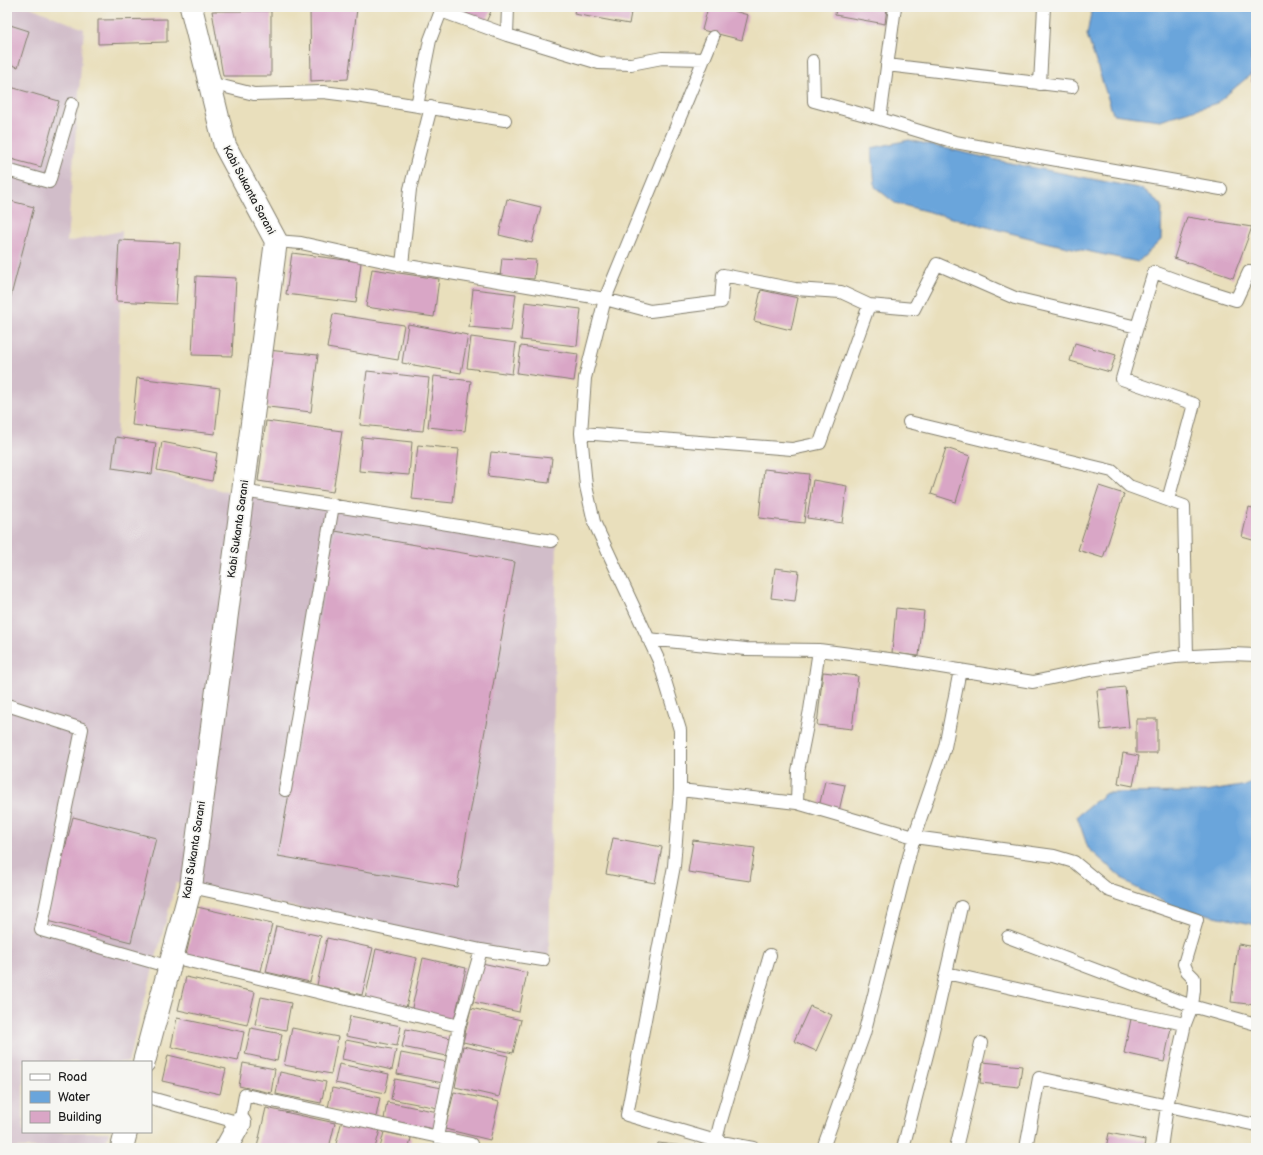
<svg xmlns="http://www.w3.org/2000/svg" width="1263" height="1155" font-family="'Balsamiq Sans',sans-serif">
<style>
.industrial{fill:#d1bdc9}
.water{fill:#6aa5db;stroke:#43607c}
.building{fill:#d9a6c6}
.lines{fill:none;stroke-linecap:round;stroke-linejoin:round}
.lane-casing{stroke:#827e6c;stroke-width:14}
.street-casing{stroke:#827e6c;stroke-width:24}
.secondary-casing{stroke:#827e6c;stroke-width:24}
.lane{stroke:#fff;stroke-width:12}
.street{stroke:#fff;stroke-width:22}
.secondary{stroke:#fff;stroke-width:22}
.labels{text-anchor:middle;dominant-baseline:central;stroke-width:3.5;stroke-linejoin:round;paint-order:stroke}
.street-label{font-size:11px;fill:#1c1c1c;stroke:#f6f6f2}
</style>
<rect width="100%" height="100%" fill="#f6f6f2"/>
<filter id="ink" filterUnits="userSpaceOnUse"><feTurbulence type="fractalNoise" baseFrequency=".025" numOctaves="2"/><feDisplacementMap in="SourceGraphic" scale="8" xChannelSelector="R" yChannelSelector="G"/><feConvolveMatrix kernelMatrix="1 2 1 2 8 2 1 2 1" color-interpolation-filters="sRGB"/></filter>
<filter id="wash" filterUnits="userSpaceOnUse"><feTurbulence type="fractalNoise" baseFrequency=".012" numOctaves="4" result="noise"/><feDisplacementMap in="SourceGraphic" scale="16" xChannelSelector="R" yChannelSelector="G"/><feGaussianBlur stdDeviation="0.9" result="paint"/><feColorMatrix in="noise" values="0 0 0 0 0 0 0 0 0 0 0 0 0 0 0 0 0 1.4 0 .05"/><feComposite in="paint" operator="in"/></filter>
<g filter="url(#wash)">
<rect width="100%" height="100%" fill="#e9dfbc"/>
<!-- industrial -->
<path class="industrial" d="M7,7H30L84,29L67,242L122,231L116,461L223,491L557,541L549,959L176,883L128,1062H23V1132H109L104,1148H7Z"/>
<!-- water -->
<path class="water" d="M1092,7H1256V70L1217,103L1160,120L1113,114L1087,35Z
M909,140L1010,163L1143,189L1162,205L1161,240L1138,262L1049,243L895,203L875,187L872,148Z
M1256,780V925L1174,907L1129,884L1088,848L1077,816L1106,793L1205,792L1247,785Z"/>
<g id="blocks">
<!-- building -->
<path class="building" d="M452,7H493L486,22Z
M575,7H632L629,24L574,14Z
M708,7H720L748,15L742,40L702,30Z
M836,7H887L885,24L835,15Z
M357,9L348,79L311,81L310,10Z
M212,11H271V76H223Z
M167,19V42L98,44V20Z
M7,24L29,31L18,67L7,63Z
M1252,49H1256V82H1251Z
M7,86L59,101L41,167L7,158Z
M507,199L541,207L532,243L499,235Z
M7,200L34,207L8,307H7Z
M1187,217L1252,227L1233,278L1174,258Z
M119,240L180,243L176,304L116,301Z
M292,253L361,262L356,303L286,294Z
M502,258L536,260L534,279L500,277Z
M372,269L439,279L434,317L366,307Z
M196,276L236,278L232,356L192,355Z
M473,289L516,294L511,331L469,327Z
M761,290L798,298L791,330L754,321Z
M525,302L581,309L577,346L521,340Z
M333,314L404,325L398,360L327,348Z
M408,324L468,335L461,373L402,363Z
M471,337L516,343L512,374L467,368Z
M1075,343L1116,355L1110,372L1070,361Z
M521,346L578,354L574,381L517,373Z
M267,350L318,355L311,412L260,406Z
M367,371L429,378L423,431L360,425Z
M434,376L471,381L465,431L428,427Z
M137,378L220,388L215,434L132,425Z
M266,421L342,431L333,492L258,481Z
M116,437L156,443L152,474L112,468Z
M362,437L412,442L409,475L359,471Z
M162,442L217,453L212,481L157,470Z
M418,445L459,449L453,503L412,499Z
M946,448L970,456L956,502L931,494Z
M491,452L552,458L549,483L488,476Z
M764,469L809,474L804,523L759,518Z
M813,480L847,486L842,523L807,518Z
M1099,486L1124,494L1103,558L1078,550Z
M1249,507L1256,509V541L1242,537Z
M335,531L515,562L457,887L278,856Z
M775,568L799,571L795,601L771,598Z
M896,608L924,611L919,656L892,653Z
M823,672L858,676L852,729L817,725Z
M1125,687L1129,727L1101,730L1097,690Z
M1136,719H1157V753H1136Z
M1123,753L1139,756L1133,786L1118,783Z
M825,781L845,785L839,811L819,807Z
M73,817L156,838L131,942L47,921Z
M613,838L662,847L655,883L606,874Z
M693,840L755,848L750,881L688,872Z
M197,907L272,924L261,971L186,955Z
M276,926L321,936L310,982L266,972Z
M327,938L373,948L362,995L317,985Z
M1238,944L1256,947V1005L1231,1002Z
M376,949L417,958L406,1008L365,999Z
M423,958L466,968L454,1021L411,1012Z
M482,963L527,973L519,1012L473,1002Z
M186,977L255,992L247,1025L178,1010Z
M261,997L291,1003L286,1030L255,1024Z
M810,1006L832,1015L816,1051L794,1041Z
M471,1008L521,1020L513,1053L463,1042Z
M350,1016L401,1026L397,1046L346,1036Z
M177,1018L244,1032L238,1061L171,1047Z
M1131,1019L1171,1028L1164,1062L1124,1053Z
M251,1028L282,1034L277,1061L245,1054Z
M292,1028L338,1037L331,1074L284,1065Z
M406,1029L451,1038L447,1056L402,1047Z
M346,1040L396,1050L392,1070L342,1059Z
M463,1046L508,1056L499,1097L455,1087Z
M401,1053L447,1062L443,1083L397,1074Z
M168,1055L226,1069L220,1094L162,1081Z
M983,1062L1022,1066L1019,1087L980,1083Z
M243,1063L275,1069L271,1093L239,1086Z
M339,1064L389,1074L385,1093L335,1083Z
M280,1072L326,1082L321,1103L276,1094Z
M395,1079L442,1088L438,1108L391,1099Z
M332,1088L380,1098L376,1117L328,1108Z
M454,1092L499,1102L490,1140L445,1129Z
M387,1102L438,1112L434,1129L384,1119Z
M266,1108L335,1123L329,1148H264L257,1147Z
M342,1120L380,1130L375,1148H335Z
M384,1132L411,1138L409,1148H380Z
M1109,1133L1145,1140L1144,1148H1106Z
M658,1143L693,1147L692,1148H657Z"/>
</g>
</g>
<g filter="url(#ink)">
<use href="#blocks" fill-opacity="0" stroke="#827e6c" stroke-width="1"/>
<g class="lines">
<!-- lane casing -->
<g class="lane-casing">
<path id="lane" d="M508,7L507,35L599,63L631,64L662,58L704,59
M713,37L605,299L585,378L581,433L586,486L594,522L659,661L680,730V790L674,866L627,1115L716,1141L753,1148
M813,61L814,101L880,119L955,142L1221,189
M887,65L1072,87
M210,83L254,94L323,92L363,97L505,120
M1040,84L1044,7
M417,106L430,40L441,11L507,35
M880,119L895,7
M7,170L49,182L72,104
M276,241L301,243L402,265L605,299L650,311L721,302L723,275L795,289L841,292L869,305
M402,265L410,189L431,107
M1137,327L1122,379L1194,404L1168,500
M909,422L1112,471L1129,486L1184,506L1187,656
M581,433L792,449L820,443L869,305L914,309L937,264L1015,298L1137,327L1154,272L1195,287L1236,300L1249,272L1256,273
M243,491L552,541
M648,639L746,649L819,650L904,661L1033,682L1090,670L1175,657L1231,654L1256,655
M7,705L82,729L41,930L170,967
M285,790L333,505
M680,790L797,803L914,837L1054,856L1074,862L1108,890L1197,920L1184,964L1187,971L1194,978V990L1192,1006L1185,1024L1167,1106L1161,1148
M797,803L798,771L810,710L819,650
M191,887L481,950L543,960
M1008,937L1192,1006L1256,1024
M172,957L459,1026
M946,973L1039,994L1185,1024
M151,1098L240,1123L245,1095L471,1144L470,1148
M437,1137L459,1026L481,950
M714,1148L720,1124L770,955
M823,1148L864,1034L914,837L945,747L960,670
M903,1148L931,1039L961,907
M956,1148L981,1043
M1026,1148L1039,1078L1256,1125"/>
</g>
<!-- street casing -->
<g class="street-casing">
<path id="street" d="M226,1148L240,1123"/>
</g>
<!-- secondary casing -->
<g class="secondary-casing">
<path id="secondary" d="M144,1062L191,887L276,241L225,146L191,7
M122,1148L126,1132"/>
</g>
<!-- lane -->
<use href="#lane" class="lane"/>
<!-- street -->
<use href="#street" class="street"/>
<!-- secondary -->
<use href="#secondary" class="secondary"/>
</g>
</g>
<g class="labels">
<!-- street labels -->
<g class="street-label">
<text transform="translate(249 190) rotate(62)">Kabi Sukanta Sarani</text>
<text transform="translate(238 529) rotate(-82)">Kabi Sukanta Sarani</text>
<text transform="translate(194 850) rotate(-81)">Kabi Sukanta Sarani</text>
</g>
</g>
<!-- margin -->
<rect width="1263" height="1155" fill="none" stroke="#f6f6f2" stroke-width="24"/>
<!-- legend -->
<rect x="22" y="1061" width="130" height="72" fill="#f6f6f2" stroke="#9f9f9c"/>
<rect x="30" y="1074" width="20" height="6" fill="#ffffff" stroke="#9f9f9c"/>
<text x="58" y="1081" font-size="12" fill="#1c1c1c">Road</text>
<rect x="30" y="1091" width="20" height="12" fill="#6aa5db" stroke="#9f9f9c"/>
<text x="58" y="1101" font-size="12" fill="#1c1c1c">Water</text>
<rect x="30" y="1111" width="20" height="12" fill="#d9a6c6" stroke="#9f9f9c"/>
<text x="58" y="1121" font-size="12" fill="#1c1c1c">Building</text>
</svg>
